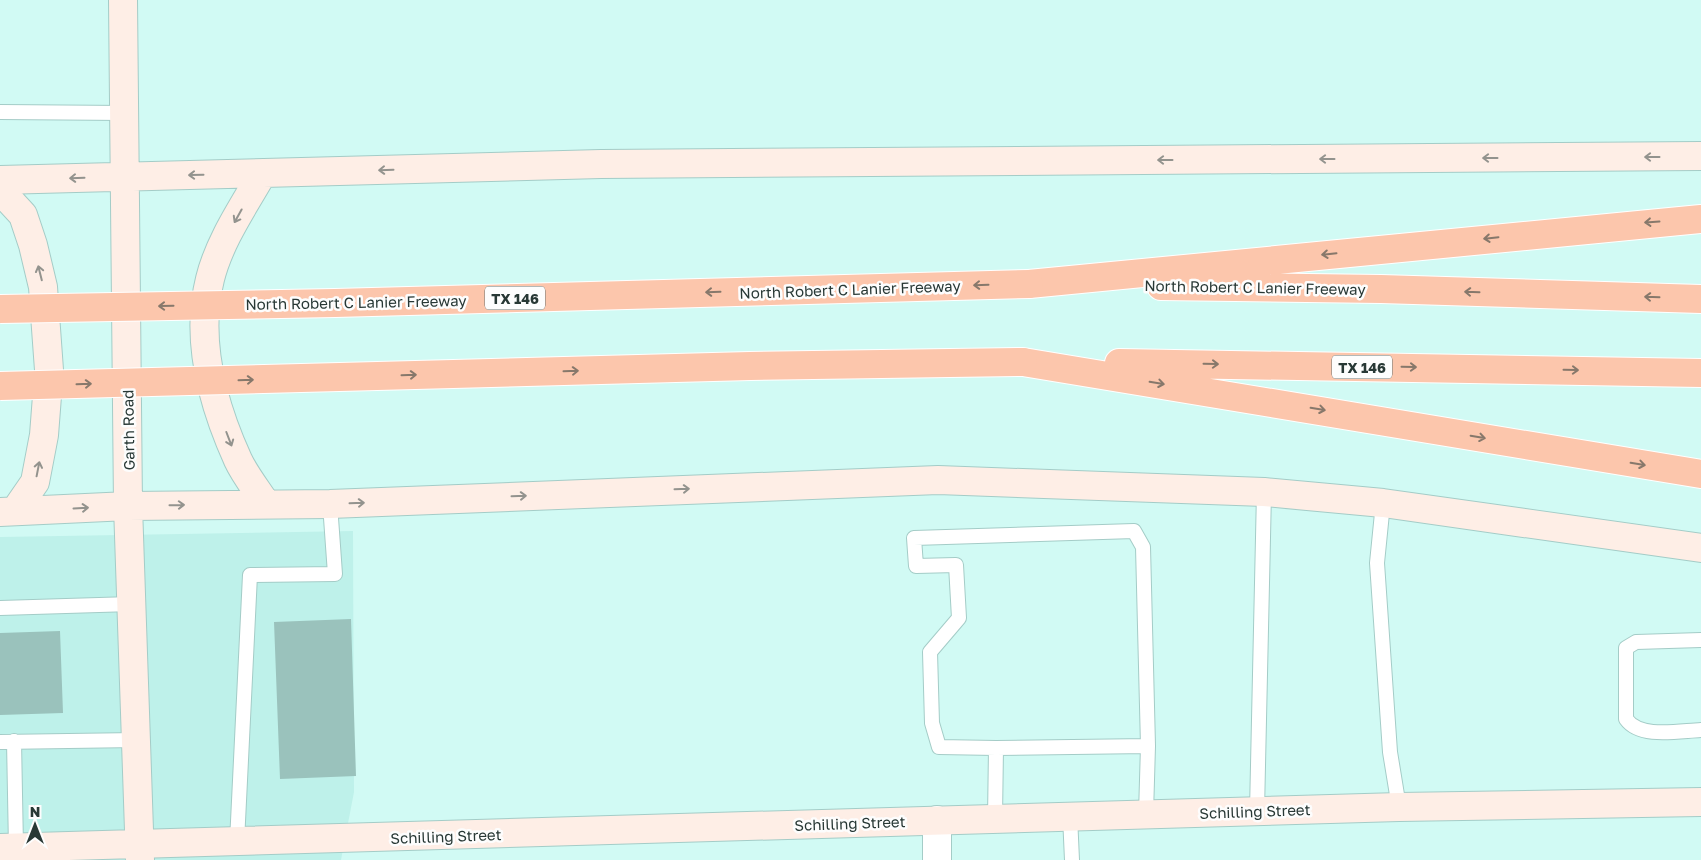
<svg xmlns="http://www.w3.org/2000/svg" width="1701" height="860" font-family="'Golos Text',sans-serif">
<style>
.built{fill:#bef1ea}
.building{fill:#9ac2bc}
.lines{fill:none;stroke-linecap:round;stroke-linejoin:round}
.lane-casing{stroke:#a4ccc7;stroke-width:16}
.street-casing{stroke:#a4ccc7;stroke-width:30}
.secondary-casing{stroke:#a4ccc7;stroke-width:30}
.highway-casing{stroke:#fff;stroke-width:30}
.lane{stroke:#fff;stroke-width:14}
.street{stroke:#fff;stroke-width:28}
.secondary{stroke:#feeee6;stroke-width:28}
.highway{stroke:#fcc6ac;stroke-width:28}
.highway-bridge-casing{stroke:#fff;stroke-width:30;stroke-linecap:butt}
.highway-bridge{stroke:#fcc6ac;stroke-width:28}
.oneway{stroke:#93938e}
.oneway2{stroke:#87786b}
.labels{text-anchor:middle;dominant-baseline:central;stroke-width:5;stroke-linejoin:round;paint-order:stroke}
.shield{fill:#fdfdfd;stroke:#687371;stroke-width:1}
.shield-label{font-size:14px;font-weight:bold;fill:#283835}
.street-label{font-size:15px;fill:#283835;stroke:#fdfdfd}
</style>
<rect width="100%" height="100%" fill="#d1faf4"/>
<!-- built -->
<path class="built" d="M353,531L354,792L341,860H0V537Z"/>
<!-- building -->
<path class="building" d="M351,619L356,776L280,779L274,622Z
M60,631L63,713L0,715V633Z"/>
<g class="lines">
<!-- lane casing -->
<g class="lane-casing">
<path id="lane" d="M0,112L125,113
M1383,503L1377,563L1390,752L1399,807
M1134,531L1143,547L1148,746L996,748L939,747L932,723L930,652L959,618L956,565L916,566L914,538Z
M0,608L132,604
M1701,640L1636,642L1626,648V719C1640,739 1678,731 1701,730
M14,741L16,847
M0,742L137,740
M1257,811L1264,492
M1146,814L1148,746
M1070,816L1072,860
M995,818L996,748
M237,842L250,575L335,574L330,504"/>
</g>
<!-- street casing -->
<g class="street-casing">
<path id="street" d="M937,820V860"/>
</g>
<!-- secondary casing -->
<g class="secondary-casing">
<path id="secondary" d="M123,0L128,506L140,860
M262,174C243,207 219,242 210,279C195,339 213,405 238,460C245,475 257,490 266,504
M0,180L601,164L1701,156
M0,190L23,215L33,245L43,287L49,370L44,435L35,482L15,511
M0,512L128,506L330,504L938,480L1264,492L1383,503L1701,548
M0,848L1399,807L1701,802"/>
</g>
<!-- highway casing -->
<g class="highway-casing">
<path id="highway" d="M1029,284L1701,219
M1161,286L1381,289L1701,299
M1023,362L1701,474
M1119,363L1701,373"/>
</g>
<!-- lane -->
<use href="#lane" class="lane"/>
<!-- street -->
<use href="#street" class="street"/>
<!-- secondary -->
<use href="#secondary" class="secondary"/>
<!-- highway -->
<use href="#highway" class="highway"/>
<!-- highway-bridge casing -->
<g class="highway-bridge-casing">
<path id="highway-bridge" d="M0,309L335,303L1029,284
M0,386L750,366L1023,362"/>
</g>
<!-- highway-bridge -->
<use href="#highway-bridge" class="highway-bridge"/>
</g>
<!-- one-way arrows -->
<defs><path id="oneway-shaft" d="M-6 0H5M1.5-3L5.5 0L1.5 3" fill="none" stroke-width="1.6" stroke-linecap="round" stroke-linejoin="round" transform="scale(1.25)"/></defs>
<g class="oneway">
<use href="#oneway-shaft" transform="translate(1652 157) rotate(180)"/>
<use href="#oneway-shaft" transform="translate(1490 158) rotate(180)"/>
<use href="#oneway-shaft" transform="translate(1327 159) rotate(180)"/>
<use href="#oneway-shaft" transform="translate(1165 160) rotate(180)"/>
<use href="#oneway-shaft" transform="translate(386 170) rotate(178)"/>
<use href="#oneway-shaft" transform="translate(196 175) rotate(179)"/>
<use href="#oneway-shaft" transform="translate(77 178) rotate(178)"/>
<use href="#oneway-shaft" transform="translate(238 216) rotate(119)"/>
<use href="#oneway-shaft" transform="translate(40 273) rotate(-104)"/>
<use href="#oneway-shaft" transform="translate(229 439) rotate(69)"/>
<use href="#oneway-shaft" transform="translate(38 469) rotate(-79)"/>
<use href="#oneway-shaft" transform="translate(682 489) rotate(-2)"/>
<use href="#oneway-shaft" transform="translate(519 496) rotate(-2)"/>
<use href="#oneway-shaft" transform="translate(357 503) rotate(-2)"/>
<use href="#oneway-shaft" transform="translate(177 505) rotate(-1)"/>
<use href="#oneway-shaft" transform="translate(81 508) rotate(-3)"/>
</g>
<g class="oneway2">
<use href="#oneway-shaft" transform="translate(1652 222) rotate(176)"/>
<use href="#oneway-shaft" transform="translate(1491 238) rotate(174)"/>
<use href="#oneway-shaft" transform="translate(1329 254) rotate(174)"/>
<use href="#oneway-shaft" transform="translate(981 285) rotate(178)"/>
<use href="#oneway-shaft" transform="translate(713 292) rotate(178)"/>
<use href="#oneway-shaft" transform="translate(1472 292) rotate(-178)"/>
<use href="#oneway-shaft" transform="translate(1652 297) rotate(-178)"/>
<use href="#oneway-shaft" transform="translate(166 306) rotate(179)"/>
<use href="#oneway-shaft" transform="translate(1211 364) rotate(1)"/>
<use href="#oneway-shaft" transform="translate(1409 367) rotate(1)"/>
<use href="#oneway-shaft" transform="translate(1571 370) rotate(1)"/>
<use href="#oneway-shaft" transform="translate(571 371) rotate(-2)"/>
<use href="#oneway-shaft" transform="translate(409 375) rotate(-2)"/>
<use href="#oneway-shaft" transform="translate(246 380) rotate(-2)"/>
<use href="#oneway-shaft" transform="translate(1157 383) rotate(9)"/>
<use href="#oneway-shaft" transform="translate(84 384) rotate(-2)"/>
<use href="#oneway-shaft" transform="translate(1318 409) rotate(9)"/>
<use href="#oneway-shaft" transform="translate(1478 437) rotate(10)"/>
<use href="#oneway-shaft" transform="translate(1638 464) rotate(9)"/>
</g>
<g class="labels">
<!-- shield labels -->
<g class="shield">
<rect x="485" y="286.5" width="60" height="23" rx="4"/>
<rect x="1332" y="355.5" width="60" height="23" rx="4"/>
</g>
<g class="shield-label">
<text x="515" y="298">TX 146</text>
<text x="1362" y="367">TX 146</text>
</g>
<!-- street labels -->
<g class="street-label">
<text transform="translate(1255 287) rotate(1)">North Robert C Lanier Freeway</text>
<text transform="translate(850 289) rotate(-2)">North Robert C Lanier Freeway</text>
<text transform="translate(356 302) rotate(-1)">North Robert C Lanier Freeway</text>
<text transform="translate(128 430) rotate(-91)">Garth Road</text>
<text transform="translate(1255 811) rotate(-2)">Schilling Street</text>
<text transform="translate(850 823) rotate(-2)">Schilling Street</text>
<text transform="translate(446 836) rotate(-2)">Schilling Street</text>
</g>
</g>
<!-- north arrow -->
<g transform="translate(35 825)" stroke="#fdfdfd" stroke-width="4" paint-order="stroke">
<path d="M0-4L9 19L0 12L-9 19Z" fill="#283835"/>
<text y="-8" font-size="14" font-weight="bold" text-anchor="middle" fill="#283835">N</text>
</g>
</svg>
